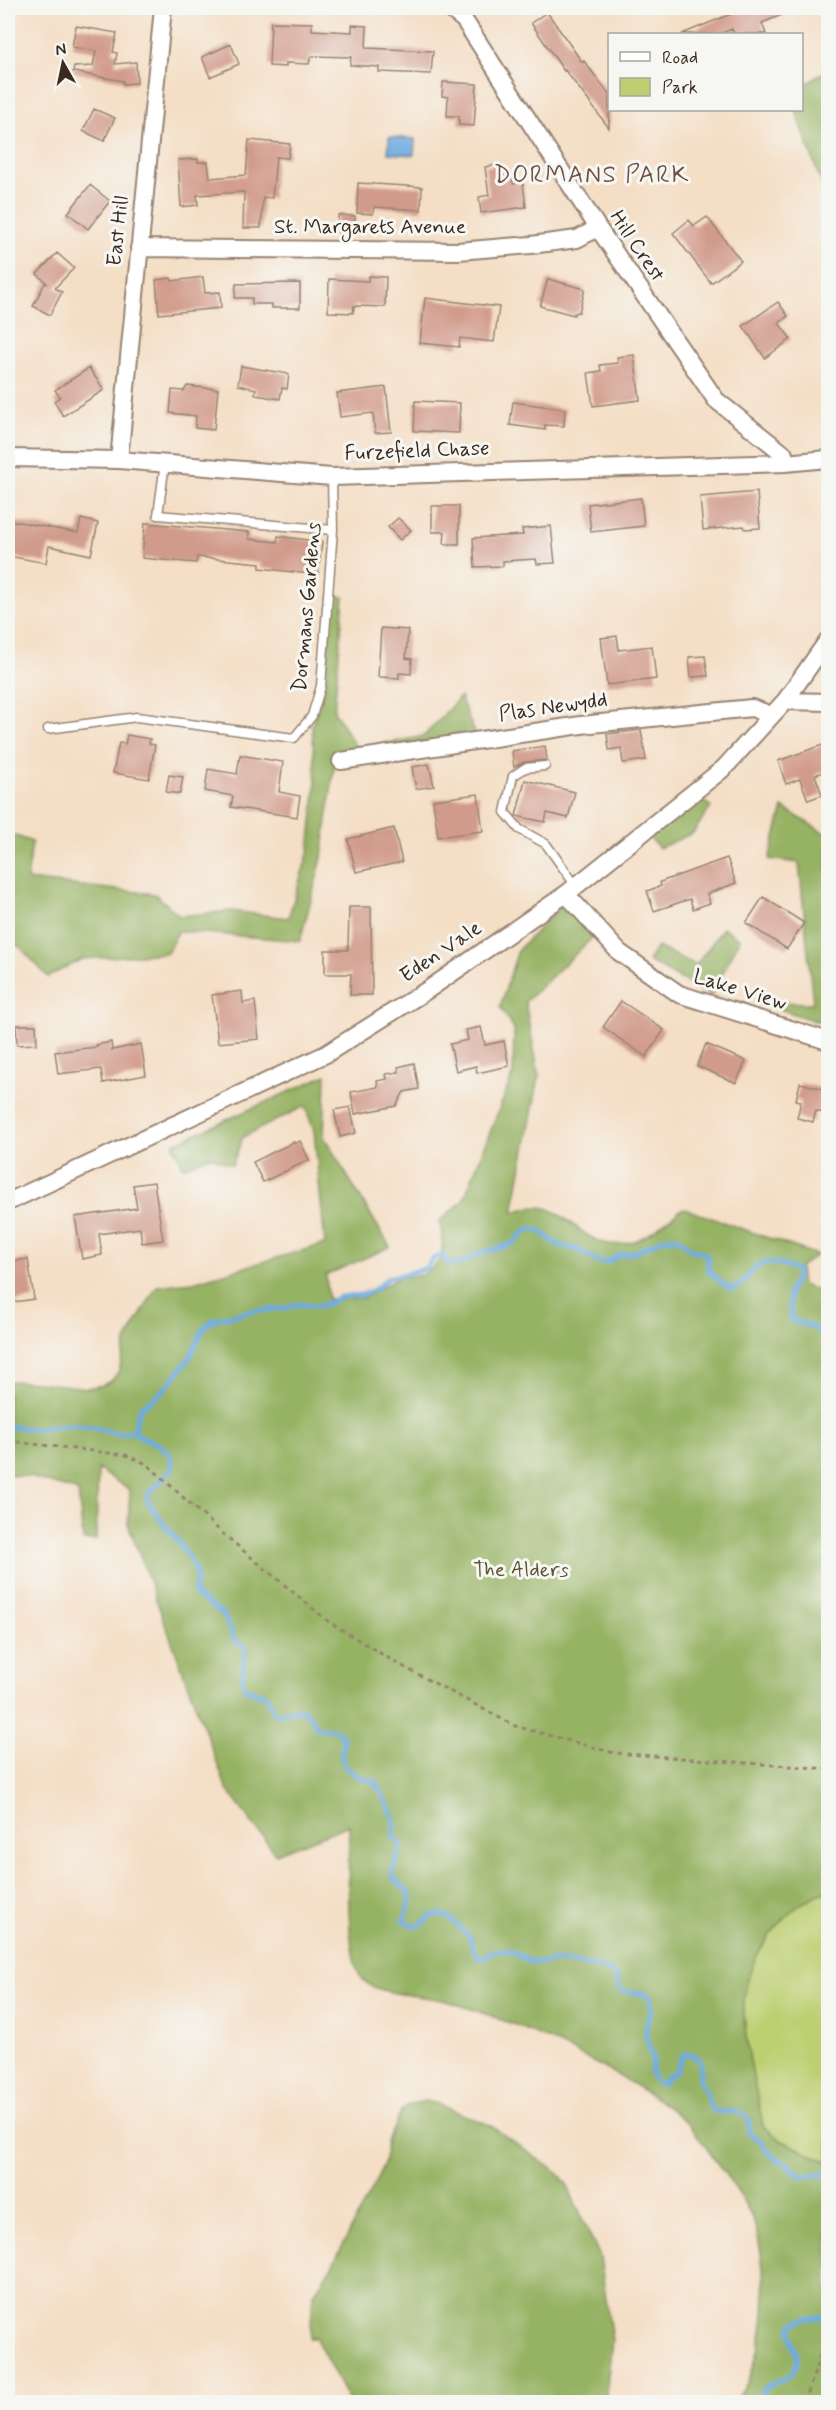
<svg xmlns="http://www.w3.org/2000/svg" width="836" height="2410" font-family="Mynerve,sans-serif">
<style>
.green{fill:#becf72;stroke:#7c7c48;stroke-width:1.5}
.forest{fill:#96b264;stroke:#686e41;stroke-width:1.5}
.water{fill:#6dabe0;stroke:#546a7f;stroke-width:1.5}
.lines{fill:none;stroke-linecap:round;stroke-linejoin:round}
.stream{stroke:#6dabe0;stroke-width:5}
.building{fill:#d19b8b}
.service-casing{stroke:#988472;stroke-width:11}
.minor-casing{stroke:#988472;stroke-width:20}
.path{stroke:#988472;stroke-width:3;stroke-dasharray:4.5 4.5;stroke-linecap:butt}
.service{stroke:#fff;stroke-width:8}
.minor{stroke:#fff;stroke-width:16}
.labels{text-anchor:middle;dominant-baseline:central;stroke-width:6;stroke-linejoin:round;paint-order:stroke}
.street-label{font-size:21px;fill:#3b2a1e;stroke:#f6f6f2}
.park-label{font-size:21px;fill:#5c5333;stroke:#f6f6f2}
.quarter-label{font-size:24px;letter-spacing:1.5px;fill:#705244;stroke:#f6f6f2}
</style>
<rect width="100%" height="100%" fill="#f6f6f2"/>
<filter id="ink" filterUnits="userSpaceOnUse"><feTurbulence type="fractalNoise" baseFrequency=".0167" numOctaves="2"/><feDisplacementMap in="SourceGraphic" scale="12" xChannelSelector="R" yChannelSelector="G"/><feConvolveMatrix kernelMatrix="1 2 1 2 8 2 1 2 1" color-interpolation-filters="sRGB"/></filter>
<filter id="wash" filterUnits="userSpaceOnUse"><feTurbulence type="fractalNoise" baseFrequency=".008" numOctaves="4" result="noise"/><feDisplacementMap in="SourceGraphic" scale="24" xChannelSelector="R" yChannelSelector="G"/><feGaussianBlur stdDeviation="1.35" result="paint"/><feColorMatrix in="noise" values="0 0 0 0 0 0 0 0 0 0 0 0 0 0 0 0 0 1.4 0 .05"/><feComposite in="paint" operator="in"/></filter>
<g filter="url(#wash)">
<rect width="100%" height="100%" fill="#f4dec5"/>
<!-- green -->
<path class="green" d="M828,1891V2162L782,2141L763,2127C757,2092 739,2024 745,1991C750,1966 762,1942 780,1923C794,1907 808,1897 828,1891Z"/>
<!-- forest -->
<path class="forest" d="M828,69V203L796,110H802V87Z
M331,594L344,597L334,711L357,749L424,736L460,697L475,734L335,760L322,858L300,941L178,931L167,953L82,959L48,977L19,946L8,943V844L11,834L32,842L27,880L155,894L180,916L231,911L288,918L309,851L316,784L312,725L326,682Z
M698,797L711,807L693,833L659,848L649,837Z
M783,808L828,835L825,1021H815L759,1002L813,1003L799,863L769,859Z
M563,904L593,937L525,1002L539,1076L513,1212C520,1210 528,1207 536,1207C567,1205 586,1254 628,1243C648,1239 667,1219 683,1208L817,1255L800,1267L802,1285L816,1290L828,1291V1891C808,1897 794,1907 780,1923C762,1942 750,1966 745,1991C739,2024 757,2092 763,2127L782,2141L828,2162V2402H733C758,2380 767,2315 764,2283C763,2265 761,2246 756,2229C750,2208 735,2187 722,2170C709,2152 697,2132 680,2117C657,2097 631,2083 604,2068C554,2040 501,2017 446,2001C424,1995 379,1996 363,1980C344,1962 349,1854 349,1825L276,1854L227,1790L128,1524L130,1490L98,1469L96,1540H83L78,1491L30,1477L8,1474V1381L36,1382L87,1388L103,1385L112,1380L119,1371L127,1339L157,1286L193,1282L325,1244L314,1131L305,1106L243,1137L232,1165L210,1156L183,1167L173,1144L326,1075L324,1137L390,1247L326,1275L328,1299L363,1298L398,1278L423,1275L441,1260L443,1237L439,1221L463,1201L513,1074L514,1029L500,1007L518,950Z
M723,928L740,939L711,996L648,961L657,947L696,965Z
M426,2101L435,2103L491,2126L559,2174L566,2183L600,2257L612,2341L605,2402H349L315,2337L310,2339L313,2295L332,2266L384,2165L387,2141L400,2113L408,2105Z"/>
<!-- water -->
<path class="water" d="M389,137L415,139L414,155L388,153Z"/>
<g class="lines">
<!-- stream -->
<path class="stream" d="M8,1426L32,1429L68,1425L87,1426L118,1434L133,1431
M133,1431C146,1444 176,1442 171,1470L148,1494L147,1499C159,1522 192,1552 196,1576C198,1582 193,1588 195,1595L224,1615C226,1624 232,1629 233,1639L245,1647C247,1662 238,1674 245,1689L267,1696L275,1714L300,1709L310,1715L317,1728L337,1730L344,1740L341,1753L345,1767L359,1777L376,1782L393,1816L395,1829L393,1836L401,1844L392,1873L393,1878L409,1893L410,1902L404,1921C416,1932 423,1923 432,1915H445C448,1917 469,1935 470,1938C474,1947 472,1954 482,1958L495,1951L505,1950L513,1952L528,1961L537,1963L563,1961L597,1967L610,1972L616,1977L620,1990C631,1995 640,1990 650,1997L652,2009L647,2021L646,2037L653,2059L651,2074L656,2082L663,2084L667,2076L676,2072L683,2055C690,2051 698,2057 701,2064L699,2080L706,2092L711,2109C725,2118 736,2103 749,2120V2133L761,2141L767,2152L787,2164L801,2176L828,2174
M133,1431L140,1408L163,1391L189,1359L204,1328L212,1320L252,1311L287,1308L297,1304L317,1306L327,1304L340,1297L361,1295L374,1290L388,1278L425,1269L433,1259L442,1255L451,1265H456L479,1254L512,1244L526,1230L532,1229L540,1231L558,1245L576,1249L599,1262H607L620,1255L633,1253L660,1240L674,1237L681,1240L692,1250L704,1253L708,1257V1270C714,1276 724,1287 732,1289C753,1283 749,1256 779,1264C785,1266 791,1267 797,1271V1276L789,1292L791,1320L816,1328L828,1342
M763,2402L760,2395C767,2380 790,2383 796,2366C801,2351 786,2338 792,2325L803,2319L828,2316"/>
</g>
<g id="blocks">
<!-- building -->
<path class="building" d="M729,8H799L762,23L766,34H734L732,29L719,34H682L731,14Z
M547,12L582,62L584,61L609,94V128L565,70L564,71L531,23Z
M271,22L312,23V30L352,32V25L367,26L366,48L433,51L431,74L379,72V67L350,65L351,57L311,56L309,64L286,63V67L269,66Z
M76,26L117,33L113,52L117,53L115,64L136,62L137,83L123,84V81L73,72L74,67L93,66L96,51L72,47Z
M231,44L239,64L210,77L202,57Z
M443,82L477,84L474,126L459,125V116H447L448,97L442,96Z
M94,109L115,118L104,141L83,131Z
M249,140L290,144L288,158L276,157L272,198L263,197L261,228H243L244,192L197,195L198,205L181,207L178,160L198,159V162H208L210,178L246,175Z
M502,164L503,177L512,176L513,184L523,183L526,207L481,213L479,197L489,195L485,167Z
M358,183L422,187L421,210L374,207L373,214L357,213Z
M90,185L110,201L88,229L68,213Z
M338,215L355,216V234H338Z
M707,217L741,261L711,283L673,233L689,220L694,226Z
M57,253L74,268L55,288L62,292L50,315L33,306L45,283L48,284L37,274Z
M369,276L386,277L385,307L354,306L353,313L328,312L329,279L368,281Z
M203,277L205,293L220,292L221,308L159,314L156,280L171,278L172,281Z
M548,279L585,289L579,312L574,313V315L540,306Z
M300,283V308H272V304H252V298H235L236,284Z
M425,298L499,307L494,342L460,338L459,347L420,343Z
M778,302L788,316L779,323L791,339L765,358L743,326Z
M634,355L640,400L593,406L588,373L601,371L600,365L618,363L617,357Z
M241,366L289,374L287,389L282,388L280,399L255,395L256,389L238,385Z
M89,368L104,390L63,416L54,401L60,397L55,390Z
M187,386L218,389L214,430L195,428L196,416L170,413L172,390L184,391Z
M386,387L391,432L375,433L373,413L340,417L337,393Z
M415,401L460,403L459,433L414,431Z
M513,402L565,409L564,426L545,425V430L510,425Z
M757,492L760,528L745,529L744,526L703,530L700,497Z
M641,498L644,526L591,532L588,504Z
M432,506H459V544H444L445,532H432Z
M398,518L411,530L400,540L388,527Z
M81,519L98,523L91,555L49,546L46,563L8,556V520L78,533Z
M145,523L249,532V539L277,542L278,536L322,542L318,575L260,568V563L197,557L196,563L142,558Z
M551,526L555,563L537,564L536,559L503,561V566L475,567L473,538L523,535L522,529Z
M381,628L408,630L406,658L412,659L411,674L399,673V678L378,677Z
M617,636L619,650L652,646L656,679L607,685L601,638Z
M705,656L708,676L691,677L689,657Z
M641,730L646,760L623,763L621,748L609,750L607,734Z
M127,735L150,739L149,744L155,745L149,779L113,773L119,743L125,744Z
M828,743V770L815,775L822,795L808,800L800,779L786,784L778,761Z
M545,746L547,760L524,762L514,767L512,751Z
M240,755L283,762L279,792L300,796L297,817L231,807L233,796L205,791L208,769L237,774Z
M429,764L434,786L416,789L412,767Z
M169,775L183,777L180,794L166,792Z
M525,780L575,792L568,818L547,813L545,822L516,816Z
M478,794L483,831L438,837L433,800Z
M394,828L402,862L356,872L348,839Z
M727,858L736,883L707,894L710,903L693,909L690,899L654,911L647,891L661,886L660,882Z
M763,897L804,923L787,949L746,923Z
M349,907H371L372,995H350L351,974H325V950H348Z
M242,991L243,1003L255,1001L259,1039L218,1043L212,995Z
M621,1001L664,1030L646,1057L603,1027Z
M16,1025H36L37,1044L17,1045Z
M481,1027L485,1045L504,1041L509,1066L477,1073L476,1066L456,1071L450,1044L468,1040L466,1030Z
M111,1042L112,1050L141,1044L146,1075L103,1083L101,1069L58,1074L55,1052L97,1047L96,1045Z
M706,1044L746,1061L736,1083L697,1066Z
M414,1063L419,1089L404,1092L396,1106L355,1114L351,1092L378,1087L377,1081L387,1079L386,1074L399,1072L398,1067Z
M800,1083L828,1090V1114L816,1111L813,1122L797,1118L801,1101L796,1100Z
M350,1107L356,1133L340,1137L334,1110Z
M300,1141L309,1160L263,1182L253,1162L294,1142L295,1144Z
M154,1182L163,1240L142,1243L140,1228L99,1234L102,1255L82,1259L75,1217L137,1208L133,1185Z
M28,1259L34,1299L8,1303V1262Z"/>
</g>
</g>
<g filter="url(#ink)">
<use href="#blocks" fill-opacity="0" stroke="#988472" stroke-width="1.5"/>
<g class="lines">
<!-- service casing -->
<g class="service-casing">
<path id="service" d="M165,463L158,515L333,530
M48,729L137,717L294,738L312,716L321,686L333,530L332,477
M545,766L525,768L513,776L505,812L519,829L546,844L576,886"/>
</g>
<!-- minor casing -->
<g class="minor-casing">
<path id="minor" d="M449,8L464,20L598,228L716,400L784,454L785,463
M139,248L458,251L531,245L577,239L598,228
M8,458L119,460L332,477L785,463L828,459
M119,460L163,8
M785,701L828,702
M341,761L581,725L752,708L771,715
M566,894L619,952L679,994L828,1041
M8,1202L326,1054L429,989L566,894L724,768L785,701L828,640"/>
</g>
<!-- path -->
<path class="path" d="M8,1441L126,1455L147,1464L221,1532L329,1622L393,1661L515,1726L614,1753L828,1769
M805,2402L824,2343L828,2337"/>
<!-- service -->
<use href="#service" class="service"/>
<!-- minor -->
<use href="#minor" class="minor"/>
</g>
</g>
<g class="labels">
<!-- street labels -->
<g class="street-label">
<text x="370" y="227">St. Margarets Avenue</text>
<text transform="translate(118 231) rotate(-84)">East Hill</text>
<text transform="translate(637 246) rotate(56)">Hill Crest</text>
<text transform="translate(417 451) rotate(-2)">Furzefield Chase</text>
<text transform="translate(307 607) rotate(-85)">Dormans Gardens</text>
<text transform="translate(553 707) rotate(-8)">Plas Newydd</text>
<text transform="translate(441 952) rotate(-34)">Eden Vale</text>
<text transform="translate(740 990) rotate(17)">Lake View</text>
</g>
<!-- park labels -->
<g class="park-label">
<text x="521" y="1570">The Alders</text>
</g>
<!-- quarter labels -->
<g class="quarter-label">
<text x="592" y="175">DORMANS PARK</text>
</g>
</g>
<!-- margin -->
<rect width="836" height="2410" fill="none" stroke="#f6f6f2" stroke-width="30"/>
<!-- legend -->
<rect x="608" y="33" width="195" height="78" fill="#f6f6f2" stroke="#aba49d" stroke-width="1.5"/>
<rect x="620" y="52" width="30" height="9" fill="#ffffff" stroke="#aba49d" stroke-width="1.5"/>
<text x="662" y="63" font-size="18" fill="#3b2a1e">Road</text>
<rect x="620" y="78" width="30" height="18" fill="#becf72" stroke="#aba49d" stroke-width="1.5"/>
<text x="662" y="93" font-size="18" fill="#3b2a1e">Park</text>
<!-- north arrow -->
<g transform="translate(63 63) rotate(351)" stroke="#f6f6f2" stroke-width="4.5" paint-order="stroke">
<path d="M0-4.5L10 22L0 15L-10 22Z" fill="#3b2a1e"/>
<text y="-9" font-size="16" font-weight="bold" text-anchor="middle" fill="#3b2a1e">N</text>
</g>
</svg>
